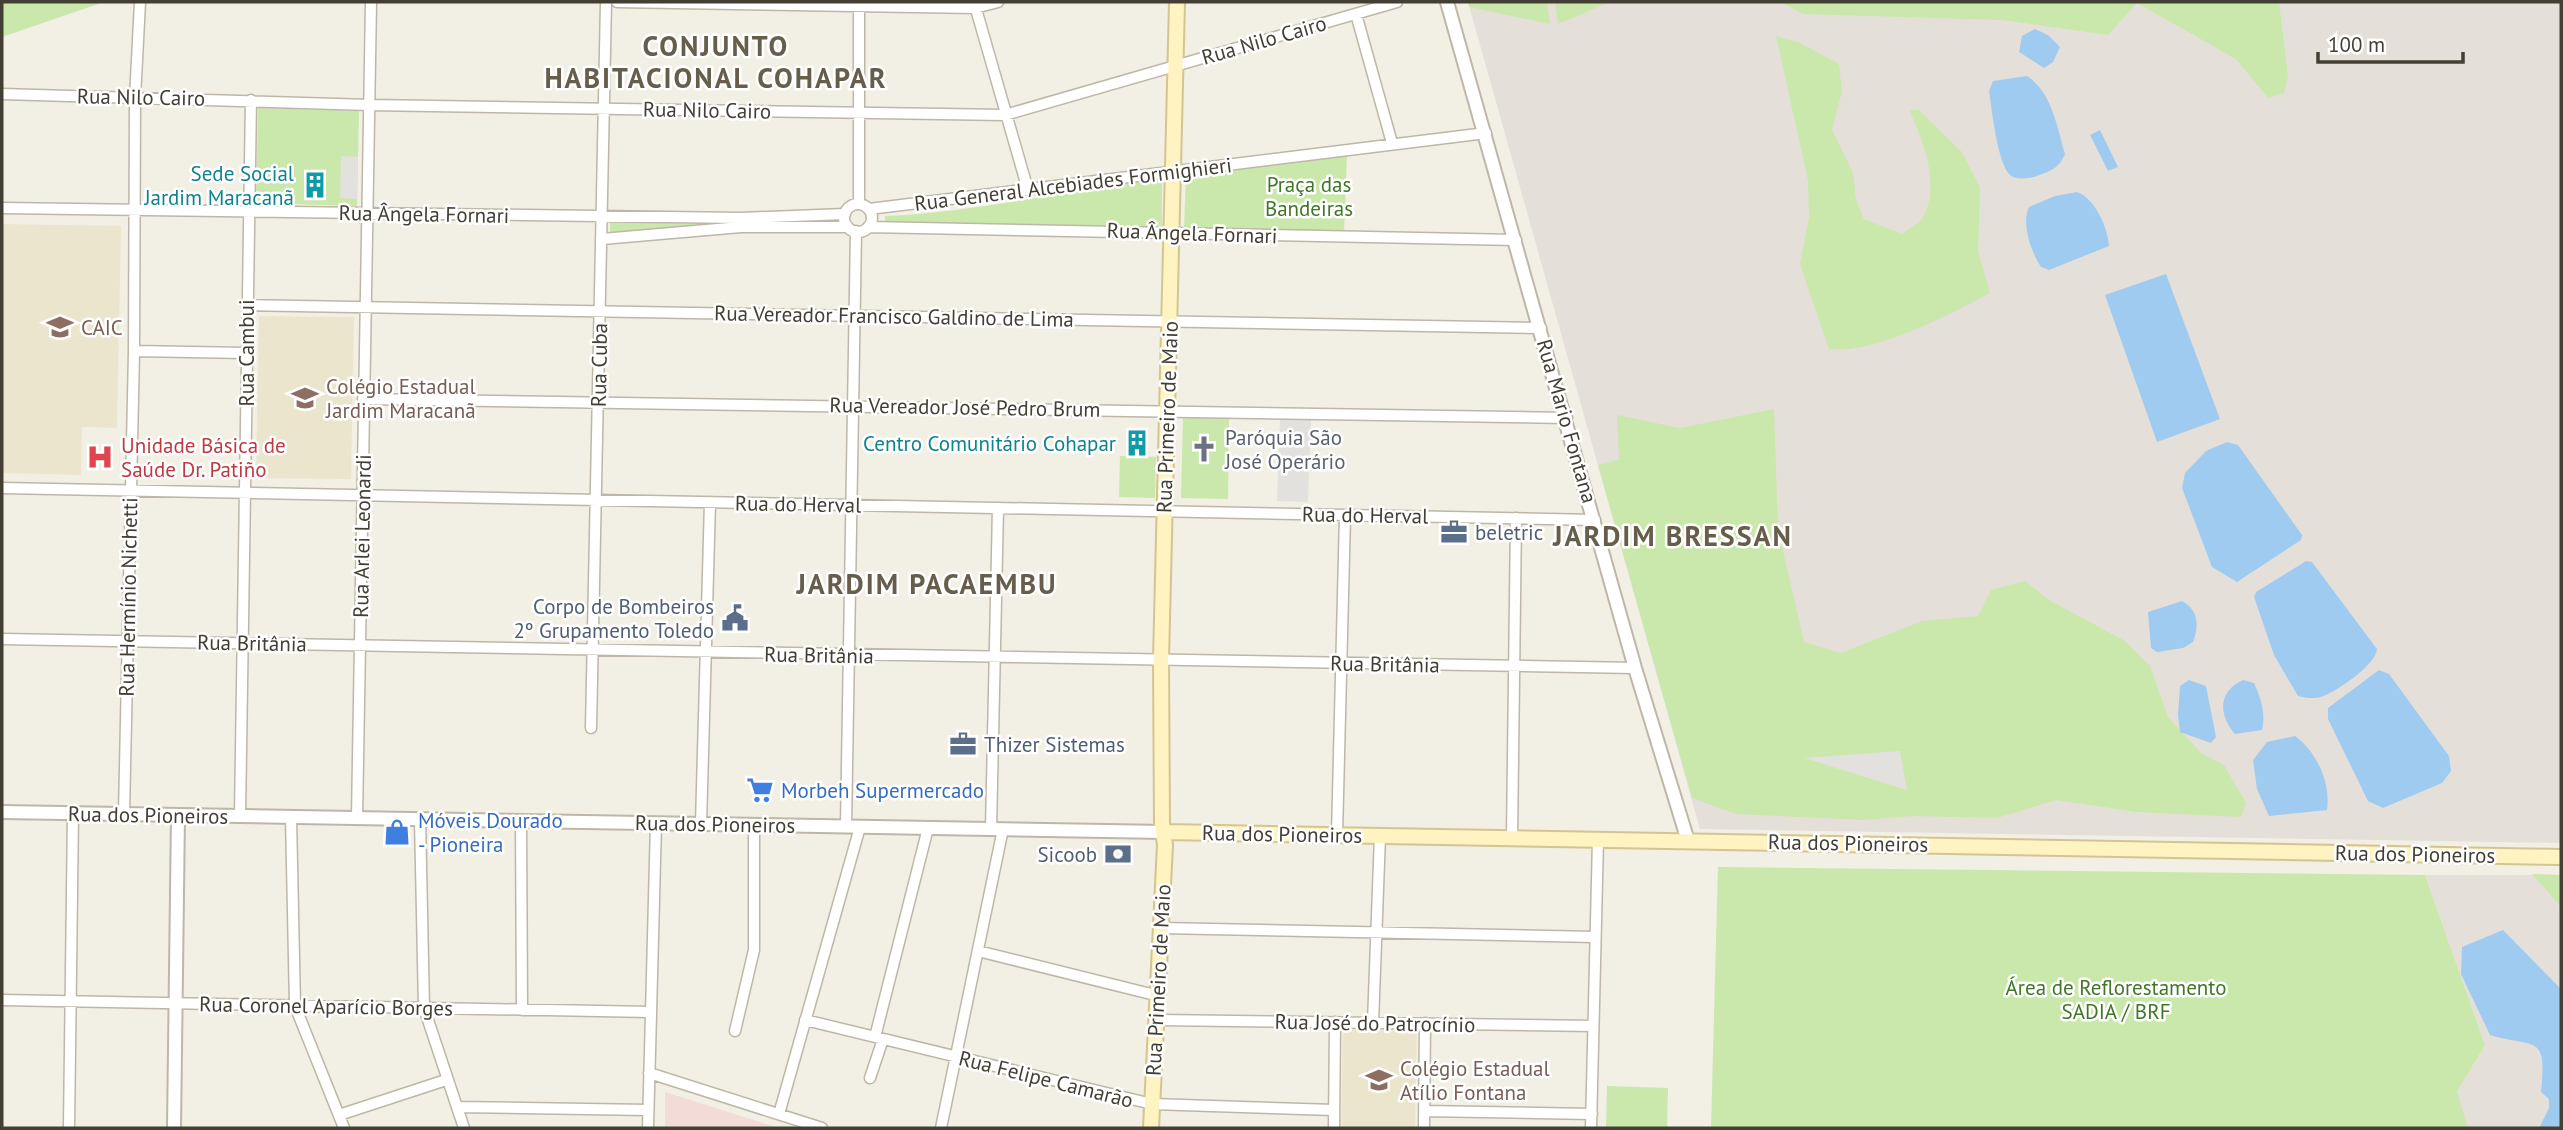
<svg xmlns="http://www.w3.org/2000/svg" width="2563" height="1130" font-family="'PT Sans',sans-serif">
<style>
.industrial{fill:#e4e0d9}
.education{fill:#ece5ce}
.medical{fill:#f3dcd7}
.green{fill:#cae7ac}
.parking{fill:#e3e1dd}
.water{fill:#9fcbf1}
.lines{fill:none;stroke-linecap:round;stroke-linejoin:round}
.minor-casing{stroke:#beb7a7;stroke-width:13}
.tertiary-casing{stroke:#beb7a7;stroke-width:16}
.secondary-casing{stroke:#d3c593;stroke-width:18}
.minor{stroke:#fff;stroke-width:10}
.tertiary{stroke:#fff;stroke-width:12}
.secondary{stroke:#fff3c1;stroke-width:14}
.labels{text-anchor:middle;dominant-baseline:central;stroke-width:5;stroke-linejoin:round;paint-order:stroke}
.street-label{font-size:21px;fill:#443f34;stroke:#fff}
.culture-label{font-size:21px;fill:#0d838f;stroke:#fff;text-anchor:end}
.park-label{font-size:21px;fill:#417627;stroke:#fff}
.education-label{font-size:21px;fill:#785e54;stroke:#fff;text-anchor:start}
.worship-label{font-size:21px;fill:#5b616d;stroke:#fff;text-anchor:start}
.health-label{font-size:21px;fill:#be3a42;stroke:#fff;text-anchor:start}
.service-label{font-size:21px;fill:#4e5e75;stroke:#fff;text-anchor:start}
.shop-label{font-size:21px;fill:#366cbe;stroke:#fff;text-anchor:start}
.district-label{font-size:28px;font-weight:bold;letter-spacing:2px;fill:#675d4b;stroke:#fff}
</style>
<rect width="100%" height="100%" fill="#f2efe4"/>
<!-- industrial -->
<path class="industrial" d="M1468,2H2561V843L1700,829Z
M2425,875H2561V1128H2468L2465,1126L2457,1092L2485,1045Z"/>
<!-- education -->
<path class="education" d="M2,224L121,226L117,428L82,427L81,475L2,473Z
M259,316L354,317L351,479L256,478Z
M1343,1030L1417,1031L1415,1128H1341Z"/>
<!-- medical -->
<path class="medical" d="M665,1092L779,1128H665Z"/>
<!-- green -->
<path class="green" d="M2,2H104L2,37Z
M1468,2H1547L1550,24L1469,7Z
M1555,2H1610L1558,24Z
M1781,2H2279L2288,76L2284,93L2268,98L2236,59L2137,3L2108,35L2002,20L1803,14Z
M1776,36L1798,42L1839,64L1842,92L1832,129L1853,173L1856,200L1864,219L1902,234C1908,229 1920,223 1923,217C1941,185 1923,140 1909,110H1919L1961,151L1980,187L1978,251L1990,293C1951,314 1872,355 1829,349L1800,264L1809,217L1808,180Z
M258,108L359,111L357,206L256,203Z
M1347,155L1344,231L1184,228L1186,176Z
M1162,178V228L885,227V216C979,212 1069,190 1162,178Z
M610,222L700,224L610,236Z
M1774,409L1778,529L1804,642L1841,653L1922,621L1978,616L1991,590L2025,581L2049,600L2125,641L2150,666L2168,717L2201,753L2224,765L2246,803L2241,817L2137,812L2056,800L1997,818L1912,816L1863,820L1736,814L1692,798L1598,465L1619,460L1617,415L1680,428Z
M1183,417L1229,418L1228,499L1181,498Z
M1120,456L1156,457L1155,498L1119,497Z
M1718,867L2425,875L2485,1045L2457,1092L2468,1128H1711Z
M2532,874L2561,875V907Z
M1607,1086L1668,1088L1667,1128H1606Z"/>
<!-- parking -->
<path class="parking" d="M341,156L358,157L357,199L340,198Z
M1280,419L1311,420L1308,502L1277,501Z
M1900,751L1907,790L1804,758Z"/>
<!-- water -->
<path class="water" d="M2035,29L2048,35L2060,47L2053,62L2044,68L2019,52L2022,36Z
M2027,76C2052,92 2057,127 2065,154C2059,168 2051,171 2037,176C2030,178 2017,181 2010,175C1997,162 1992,110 1989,91L1993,81Z
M2100,130L2118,167L2108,171L2090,135Z
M2077,192C2095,198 2108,228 2109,246L2049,270L2041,267C2031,252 2021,223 2029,207L2055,196Z
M2166,274L2220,419L2157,442L2105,295Z
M2227,442L2238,445L2302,535L2301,540L2237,582L2212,567L2182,488L2185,473L2206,451Z
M2306,561L2312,562L2377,649C2376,665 2336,692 2321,697C2314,699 2306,698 2298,696L2274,655L2254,597L2256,592Z
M2182,601C2199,610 2199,626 2193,642L2183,648L2157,652L2151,648L2148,612Z
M2379,670L2389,674L2449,756L2451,771L2442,783L2383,808L2368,801L2328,719V708Z
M2189,680L2206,686L2216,737L2211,743L2180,732L2178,715L2180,686Z
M2243,680L2254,683C2261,698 2266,714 2262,730L2235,734C2218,715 2218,691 2243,680Z
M2295,736C2317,752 2331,783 2327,810L2269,816L2257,789L2253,760L2267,742Z
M2503,930L2561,989V1128H2539L2549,1108V1099L2541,1092C2547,1032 2536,1049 2490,1035L2461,974L2462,947Z"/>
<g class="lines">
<!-- minor casing -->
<g class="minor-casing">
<path id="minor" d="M617,2L975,8L998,2
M974,2L1028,190
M1356,14L1392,143
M2,94L369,105L1005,115L1397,2
M859,204V2
M844 218a14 14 0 1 1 28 0a14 14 0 1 1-28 0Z
M2,208L740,218L845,214
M869,209L1486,133
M868,227L1516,240
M602,239L741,227H848
M246,305L1541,328
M134,351L246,353
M363,399L1567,418
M2,488L1595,520
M2,639L1635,668
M591,728L606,2
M124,814L134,351L135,98L140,2
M240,816L251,100
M291,817L295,1006L344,1128
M357,818L371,2
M420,819L424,1008L464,1128
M521,821L522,1010
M701,824L710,502
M846,826L856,231
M991,829L998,508
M1337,835L1345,515
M1512,838L1516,518
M1161,928L1595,937
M978,951L1159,996
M2,1000L651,1012
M805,1020L1152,1104L1334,1110
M1158,1020L1593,1026
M1373,1023L1380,835
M735,1031L754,950V825
M875,1037L928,828
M649,1073L822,1128
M870,1078L883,1039
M457,1107L648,1110
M1424,1111L1592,1114
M779,1114L860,827
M339,1115L446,1080
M69,1128L73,814
M648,1128L656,823
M941,1128L1003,829
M1334,1128L1335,1022
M1424,1128L1425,1023
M1591,1128L1598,839"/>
</g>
<!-- tertiary casing -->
<g class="tertiary-casing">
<path id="tertiary" d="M1447,2L1635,668L1688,841
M2,812L1165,832
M174,1128L178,815"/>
</g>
<!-- secondary casing -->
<g class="secondary-casing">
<path id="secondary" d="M1165,832L2561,857
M1151,1128L1165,845L1162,823L1161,660L1177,2"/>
</g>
<!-- minor -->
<use href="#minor" class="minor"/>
<!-- tertiary -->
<use href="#tertiary" class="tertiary"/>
<!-- secondary -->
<use href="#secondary" class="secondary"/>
</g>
<!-- icons -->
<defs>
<g id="building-bare" transform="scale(2.1)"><path d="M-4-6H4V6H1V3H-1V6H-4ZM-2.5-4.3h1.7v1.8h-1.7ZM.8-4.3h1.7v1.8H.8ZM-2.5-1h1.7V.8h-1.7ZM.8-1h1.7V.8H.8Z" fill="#0f9aa8" stroke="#fff" stroke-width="2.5" paint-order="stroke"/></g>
<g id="school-bare" transform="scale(2.1)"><path d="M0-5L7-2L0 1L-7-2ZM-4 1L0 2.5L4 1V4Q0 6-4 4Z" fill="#8d6e63" stroke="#fff" stroke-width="2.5" paint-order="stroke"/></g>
<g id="church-bare" transform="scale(2.1)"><path d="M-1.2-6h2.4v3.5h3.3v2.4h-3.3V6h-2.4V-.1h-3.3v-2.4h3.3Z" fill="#6b7280" stroke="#fff" stroke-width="2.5" paint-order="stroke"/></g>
<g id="hospital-bare" transform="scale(2.1)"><path d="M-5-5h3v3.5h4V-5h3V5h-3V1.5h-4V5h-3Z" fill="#e0444e" stroke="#fff" stroke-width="2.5" paint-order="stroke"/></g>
<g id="office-bare" transform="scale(2.1)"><path d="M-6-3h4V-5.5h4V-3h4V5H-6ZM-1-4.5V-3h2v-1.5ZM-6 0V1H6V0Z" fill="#5c6f8a" stroke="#fff" stroke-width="2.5" paint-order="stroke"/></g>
<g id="civic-bare" transform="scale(2.1)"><path d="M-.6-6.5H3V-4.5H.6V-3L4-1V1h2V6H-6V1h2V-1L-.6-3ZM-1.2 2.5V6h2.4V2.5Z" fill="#5c6f8a" stroke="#fff" stroke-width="2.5" paint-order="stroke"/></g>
<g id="supermarket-bare" transform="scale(2.1)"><path d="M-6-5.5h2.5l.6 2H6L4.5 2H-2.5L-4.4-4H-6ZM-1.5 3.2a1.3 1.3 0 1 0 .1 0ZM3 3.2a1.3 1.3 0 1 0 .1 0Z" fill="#3f7fe0" stroke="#fff" stroke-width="2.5" paint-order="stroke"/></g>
<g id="shop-bare" transform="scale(2.1)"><path d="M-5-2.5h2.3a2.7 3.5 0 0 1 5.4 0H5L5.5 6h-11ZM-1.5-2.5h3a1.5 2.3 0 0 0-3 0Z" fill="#3f7fe0" stroke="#fff" stroke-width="2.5" paint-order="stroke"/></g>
<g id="bank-bare" transform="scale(2.1)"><path d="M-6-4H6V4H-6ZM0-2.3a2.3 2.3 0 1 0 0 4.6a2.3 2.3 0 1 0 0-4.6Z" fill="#5c6f8a" stroke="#fff" stroke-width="2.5" paint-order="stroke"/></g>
</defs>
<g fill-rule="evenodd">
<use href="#building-bare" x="315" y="185"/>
<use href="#school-bare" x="60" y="327"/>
<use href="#school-bare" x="305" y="398"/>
<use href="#building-bare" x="1137" y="443"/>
<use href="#church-bare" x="1204" y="449"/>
<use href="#hospital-bare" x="100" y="457"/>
<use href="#office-bare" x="1454" y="532"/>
<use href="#civic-bare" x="735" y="618"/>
<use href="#office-bare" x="963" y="744"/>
<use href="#supermarket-bare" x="760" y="790"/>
<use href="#shop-bare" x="397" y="832"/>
<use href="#bank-bare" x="1118" y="854"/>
<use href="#school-bare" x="1379" y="1080"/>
</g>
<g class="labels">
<!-- street labels -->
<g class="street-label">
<text transform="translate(1264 40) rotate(-16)">Rua Nilo Cairo</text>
<text transform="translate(141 97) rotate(1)">Rua Nilo Cairo</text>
<text transform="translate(707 110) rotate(1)">Rua Nilo Cairo</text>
<text transform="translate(1073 184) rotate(-7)">Rua General Alcebiades Formighieri</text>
<text transform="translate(424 214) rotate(1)">Rua Ângela Fornari</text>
<text transform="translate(1192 233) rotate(2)">Rua Ângela Fornari</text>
<text transform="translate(894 316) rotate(1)">Rua Vereador Francisco Galdino de Lima</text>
<text transform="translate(246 353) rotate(-90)">Rua Cambui</text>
<text transform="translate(599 365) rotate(-89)">Rua Cuba</text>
<text transform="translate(965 407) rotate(1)">Rua Vereador José Pedro Brum</text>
<text transform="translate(1167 417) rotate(-88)">Rua Primeiro de Maio</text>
<text transform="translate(1567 421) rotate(74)">Rua Mario Fontana</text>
<text transform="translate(798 504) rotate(1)">Rua do Herval</text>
<text transform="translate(1365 515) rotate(1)">Rua do Herval</text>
<text transform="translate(362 536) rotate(-89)">Rua Arlei Leonardi</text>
<text transform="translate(128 597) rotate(-89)">Rua Hermínio Nichetti</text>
<text transform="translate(252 643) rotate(1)">Rua Britânia</text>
<text transform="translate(819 655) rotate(1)">Rua Britânia</text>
<text transform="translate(1385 664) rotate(1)">Rua Britânia</text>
<text transform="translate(148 815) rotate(1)">Rua dos Pioneiros</text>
<text transform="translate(715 824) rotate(1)">Rua dos Pioneiros</text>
<text transform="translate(1282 834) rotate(1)">Rua dos Pioneiros</text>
<text transform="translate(1848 843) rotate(1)">Rua dos Pioneiros</text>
<text transform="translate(2415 854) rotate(1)">Rua dos Pioneiros</text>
<text transform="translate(1158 980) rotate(-87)">Rua Primeiro de Maio</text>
<text transform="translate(326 1006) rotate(1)">Rua Coronel Aparício Borges</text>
<text transform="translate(1375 1023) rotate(1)">Rua José do Patrocínio</text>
<text transform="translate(1046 1079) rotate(14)">Rua Felipe Camarão</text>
</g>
<!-- culture labels -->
<g class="culture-label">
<text x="294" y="173">Sede Social<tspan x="294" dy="24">Jardim Maracanã</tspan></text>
<text x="1116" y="443">Centro Comunitário Cohapar</text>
</g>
<!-- park labels -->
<g class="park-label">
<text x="1309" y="184">Praça das<tspan x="1309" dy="24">Bandeiras</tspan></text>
<text x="2116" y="987">Área de Reflorestamento<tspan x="2116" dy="24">SADIA / BRF</tspan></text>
</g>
<!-- education labels -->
<g class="education-label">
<text x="81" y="327">CAIC</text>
<text x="326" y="386">Colégio Estadual<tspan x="326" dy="24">Jardim Maracanã</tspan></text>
<text x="1400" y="1068">Colégio Estadual<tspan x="1400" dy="24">Atílio Fontana</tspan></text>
</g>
<!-- worship labels -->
<g class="worship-label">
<text x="1225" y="437">Paróquia São<tspan x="1225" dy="24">José Operário</tspan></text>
</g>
<!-- health labels -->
<g class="health-label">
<text x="121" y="445">Unidade Básica de<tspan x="121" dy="24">Saúde Dr. Patiño</tspan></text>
</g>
<!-- service labels -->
<g class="service-label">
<text x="1475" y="532">beletric</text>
<text x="714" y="606" text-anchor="end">Corpo de Bombeiros<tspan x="714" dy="24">2º Grupamento Toledo</tspan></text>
<text x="984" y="744">Thizer Sistemas</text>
<text x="1097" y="854" text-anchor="end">Sicoob</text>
</g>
<!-- shop labels -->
<g class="shop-label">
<text x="781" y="790">Morbeh Supermercado</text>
<text x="418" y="820">Móveis Dourado<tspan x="418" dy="24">- Pioneira</tspan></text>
</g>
<!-- district labels -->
<g class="district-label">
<text x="716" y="45">CONJUNTO<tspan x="716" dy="32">HABITACIONAL COHAPAR</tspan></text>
<text x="1673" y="535">JARDIM BRESSAN</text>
<text x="927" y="583">JARDIM PACAEMBU</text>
</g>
</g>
<!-- border -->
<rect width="2563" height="1130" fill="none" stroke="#443f34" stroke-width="7"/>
<!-- scale -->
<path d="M2318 52v10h145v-10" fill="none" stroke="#443f34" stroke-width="3.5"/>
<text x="2328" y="52" font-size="21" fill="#443f34" stroke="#ffffff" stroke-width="5" paint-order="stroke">100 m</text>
</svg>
